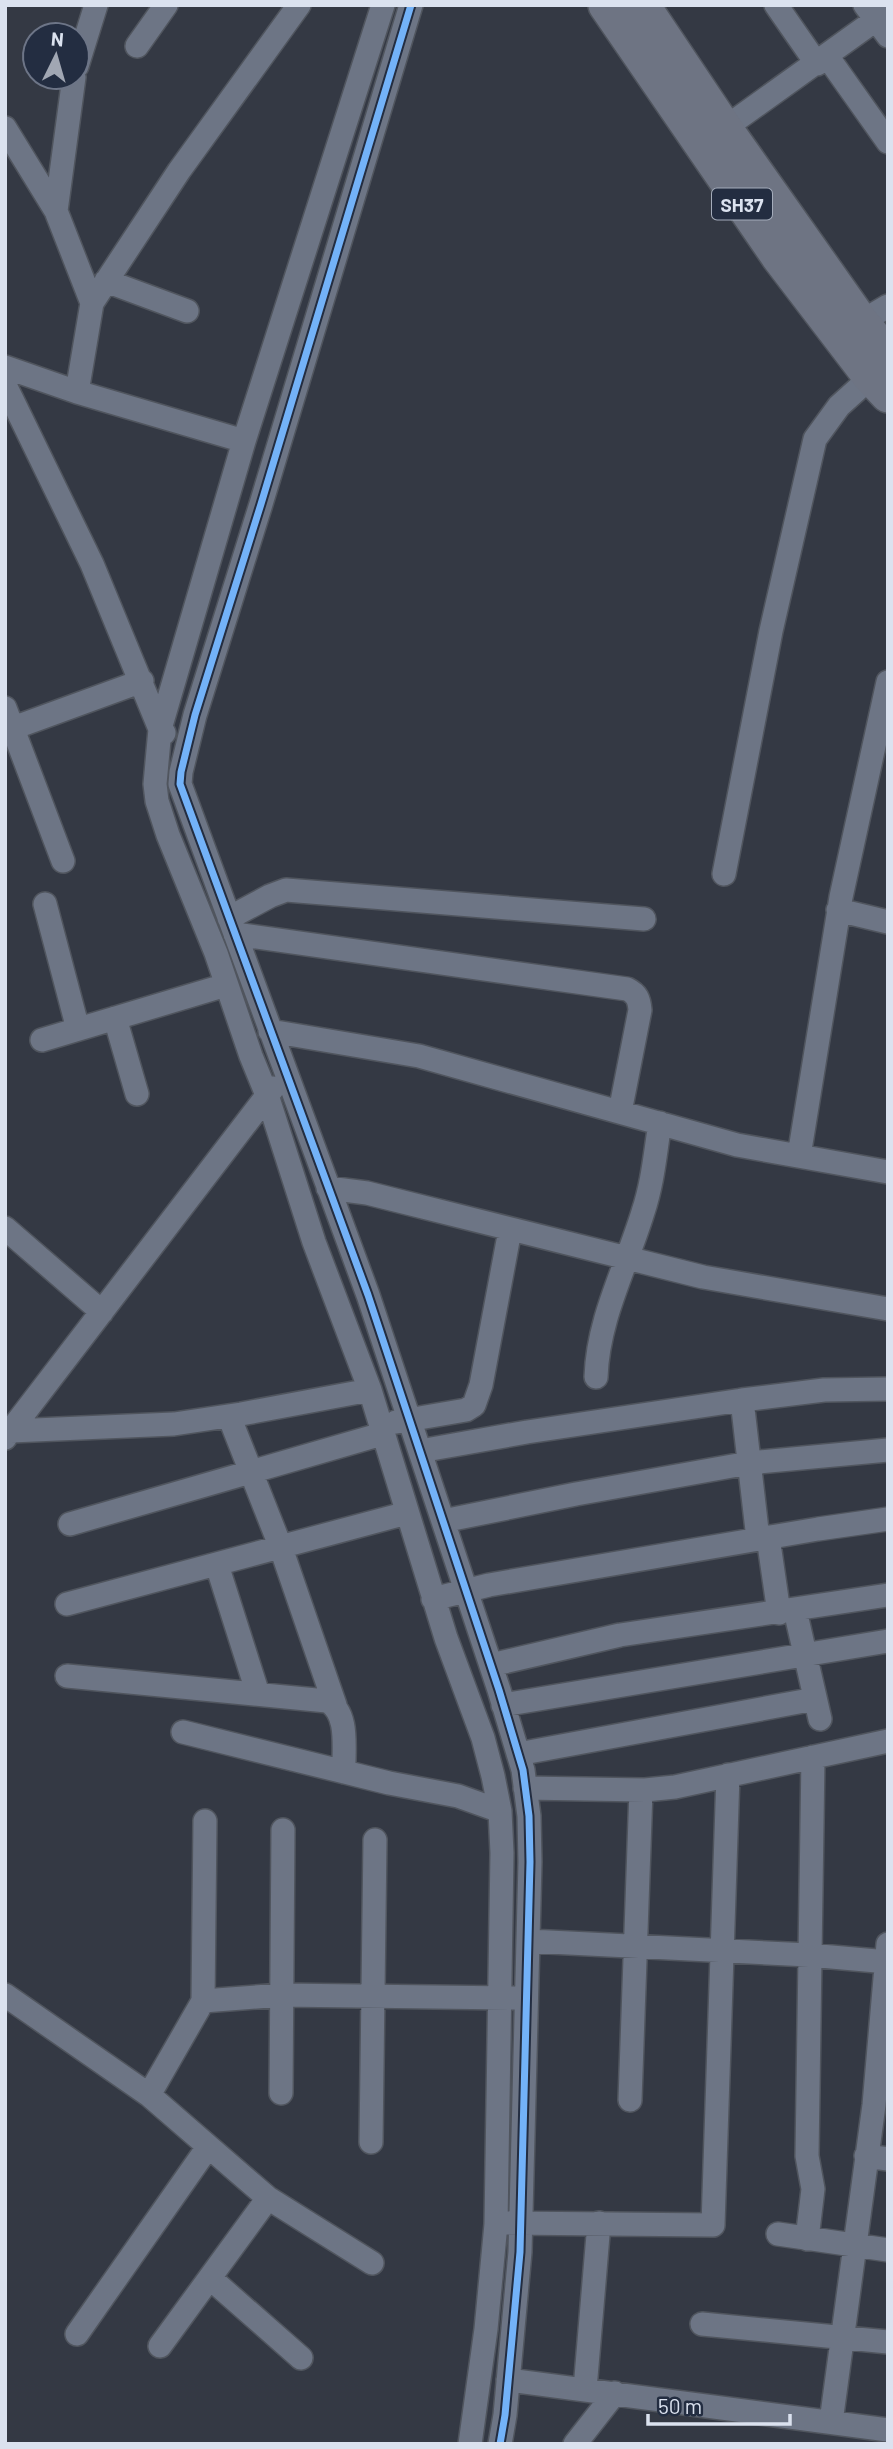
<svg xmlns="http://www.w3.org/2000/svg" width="893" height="2449" font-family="Barlow,sans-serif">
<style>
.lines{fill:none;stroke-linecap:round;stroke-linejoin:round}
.minor-casing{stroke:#50555e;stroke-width:26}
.primary-casing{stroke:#50555e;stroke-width:38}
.minor{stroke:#6d7585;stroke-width:23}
.primary{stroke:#6e7483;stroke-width:35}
.cycleway-casing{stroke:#232d41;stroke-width:11}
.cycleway{stroke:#73b2f8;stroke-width:7}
.labels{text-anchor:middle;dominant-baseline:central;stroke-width:6;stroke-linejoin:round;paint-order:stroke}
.shield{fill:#232d41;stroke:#a4acbb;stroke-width:2}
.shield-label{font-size:19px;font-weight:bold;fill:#dbe2ef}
</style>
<rect width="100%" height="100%" fill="#343944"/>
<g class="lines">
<!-- minor casing -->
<g class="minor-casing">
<path id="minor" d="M383,5L244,441L160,729L155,784L157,801L168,835L216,953L251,1056L267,1095L314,1242L370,1390L446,1638L483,1738L493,1776L500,1811L502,1853L496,2224L486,2329L470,2444
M411,5L261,504L195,715L181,772L180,784L368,1295L499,1690L523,1770L529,1816L530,1862L520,2252L505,2415L500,2444
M776,5L817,64
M865,5L888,36
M137,46L166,5
M827,56L888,142
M77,66L96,5
M74,77L56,211L92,303
M5,128L56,211
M715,135L888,11
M106,281L187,311
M861,322L888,306
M5,367L77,392L244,441
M5,385L92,564L160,729L164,733
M77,392L92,303L179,171L299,5
M5,708L63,861
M5,731L142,681
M724,874L771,631L815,439L839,406L881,368
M45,904L78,1029
M838,910L888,922
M229,918L270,896L286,890L644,919
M235,934L627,989C637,994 639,999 640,1010L620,1112
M115,1018L137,1094
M270,1031L419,1056L737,1145L888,1172
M42,1040L226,985
M799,1156L841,897L888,682
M328,1188L367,1193L703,1277L888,1309
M5,1228L102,1312
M596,1377C598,1318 626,1268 643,1212C653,1182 655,1154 660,1123
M742,1400L758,1539
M229,1416L281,1548L335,1705
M396,1422L466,1410L474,1405L481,1385L510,1230
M11,1431L174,1424L241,1414L370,1390
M5,1438L273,1088
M420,1451L527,1432L742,1400L824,1390L888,1389
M443,1521L576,1494L749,1463L888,1450
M70,1524L382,1434
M768,1537L779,1613
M217,1565L258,1694
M433,1599L489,1585L818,1529L888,1519
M67,1604L407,1513
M795,1610L820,1719
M491,1665L620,1635L888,1595
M67,1676L327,1701C350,1713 343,1750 344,1772
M503,1705L888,1641
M183,1732L389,1783L458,1796L500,1811
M518,1754L815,1699
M525,1788L645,1790L675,1787L888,1741
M205,1821L203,2001L282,1995L514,1998
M529,1941L809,1955L888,1962
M5,1995L149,2095L268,2198L372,2263
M281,2093L283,1830
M149,2095L203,2001
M630,2100L641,1790
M371,2142L375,1840
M866,2156L888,2159
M506,2223L713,2225L728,1775
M778,2234L888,2250
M807,2239L813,2189L807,2156L813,1757
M210,2278L301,2358
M702,2324L888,2342
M77,2334L208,2147
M160,2346L268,2198
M508,2380L888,2430
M585,2389L599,2223
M831,2422L874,2105L888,1944
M575,2444L615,2393"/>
</g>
<!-- primary casing -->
<g class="primary-casing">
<path id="primary" d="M606,5L779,257L870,376L888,395
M642,5L725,129L861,322L888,355"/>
</g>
<!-- minor -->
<use href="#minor" class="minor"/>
<!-- primary -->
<use href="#primary" class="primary"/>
<!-- cycleway casing -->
<g class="cycleway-casing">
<path id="cycleway" d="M411,5L261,504L195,715L181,772L180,784L368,1295L499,1690L523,1770L529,1816L530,1862L520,2252L505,2415L500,2444"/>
</g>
<!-- cycleway -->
<use href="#cycleway" class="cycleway"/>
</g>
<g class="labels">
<!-- shield labels -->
<rect class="shield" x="712" y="188.5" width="60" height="31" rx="5"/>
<g class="shield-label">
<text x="742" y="204">SH37</text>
</g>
</g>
<!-- border -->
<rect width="893" height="2449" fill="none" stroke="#dbe2ef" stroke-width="14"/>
<!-- north arrow -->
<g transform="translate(56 56) rotate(5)"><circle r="33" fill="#232d41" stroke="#6d7587" stroke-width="2"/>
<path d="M0-5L12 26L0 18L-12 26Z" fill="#a1a7b3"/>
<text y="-10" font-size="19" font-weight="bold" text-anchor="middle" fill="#dbe2ef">N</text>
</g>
<!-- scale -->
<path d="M648 2414v10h142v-10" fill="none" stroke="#dbe2ef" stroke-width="3.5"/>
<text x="658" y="2414" font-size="21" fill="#dbe2ef" stroke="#232d41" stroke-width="5" paint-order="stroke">50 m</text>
</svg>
